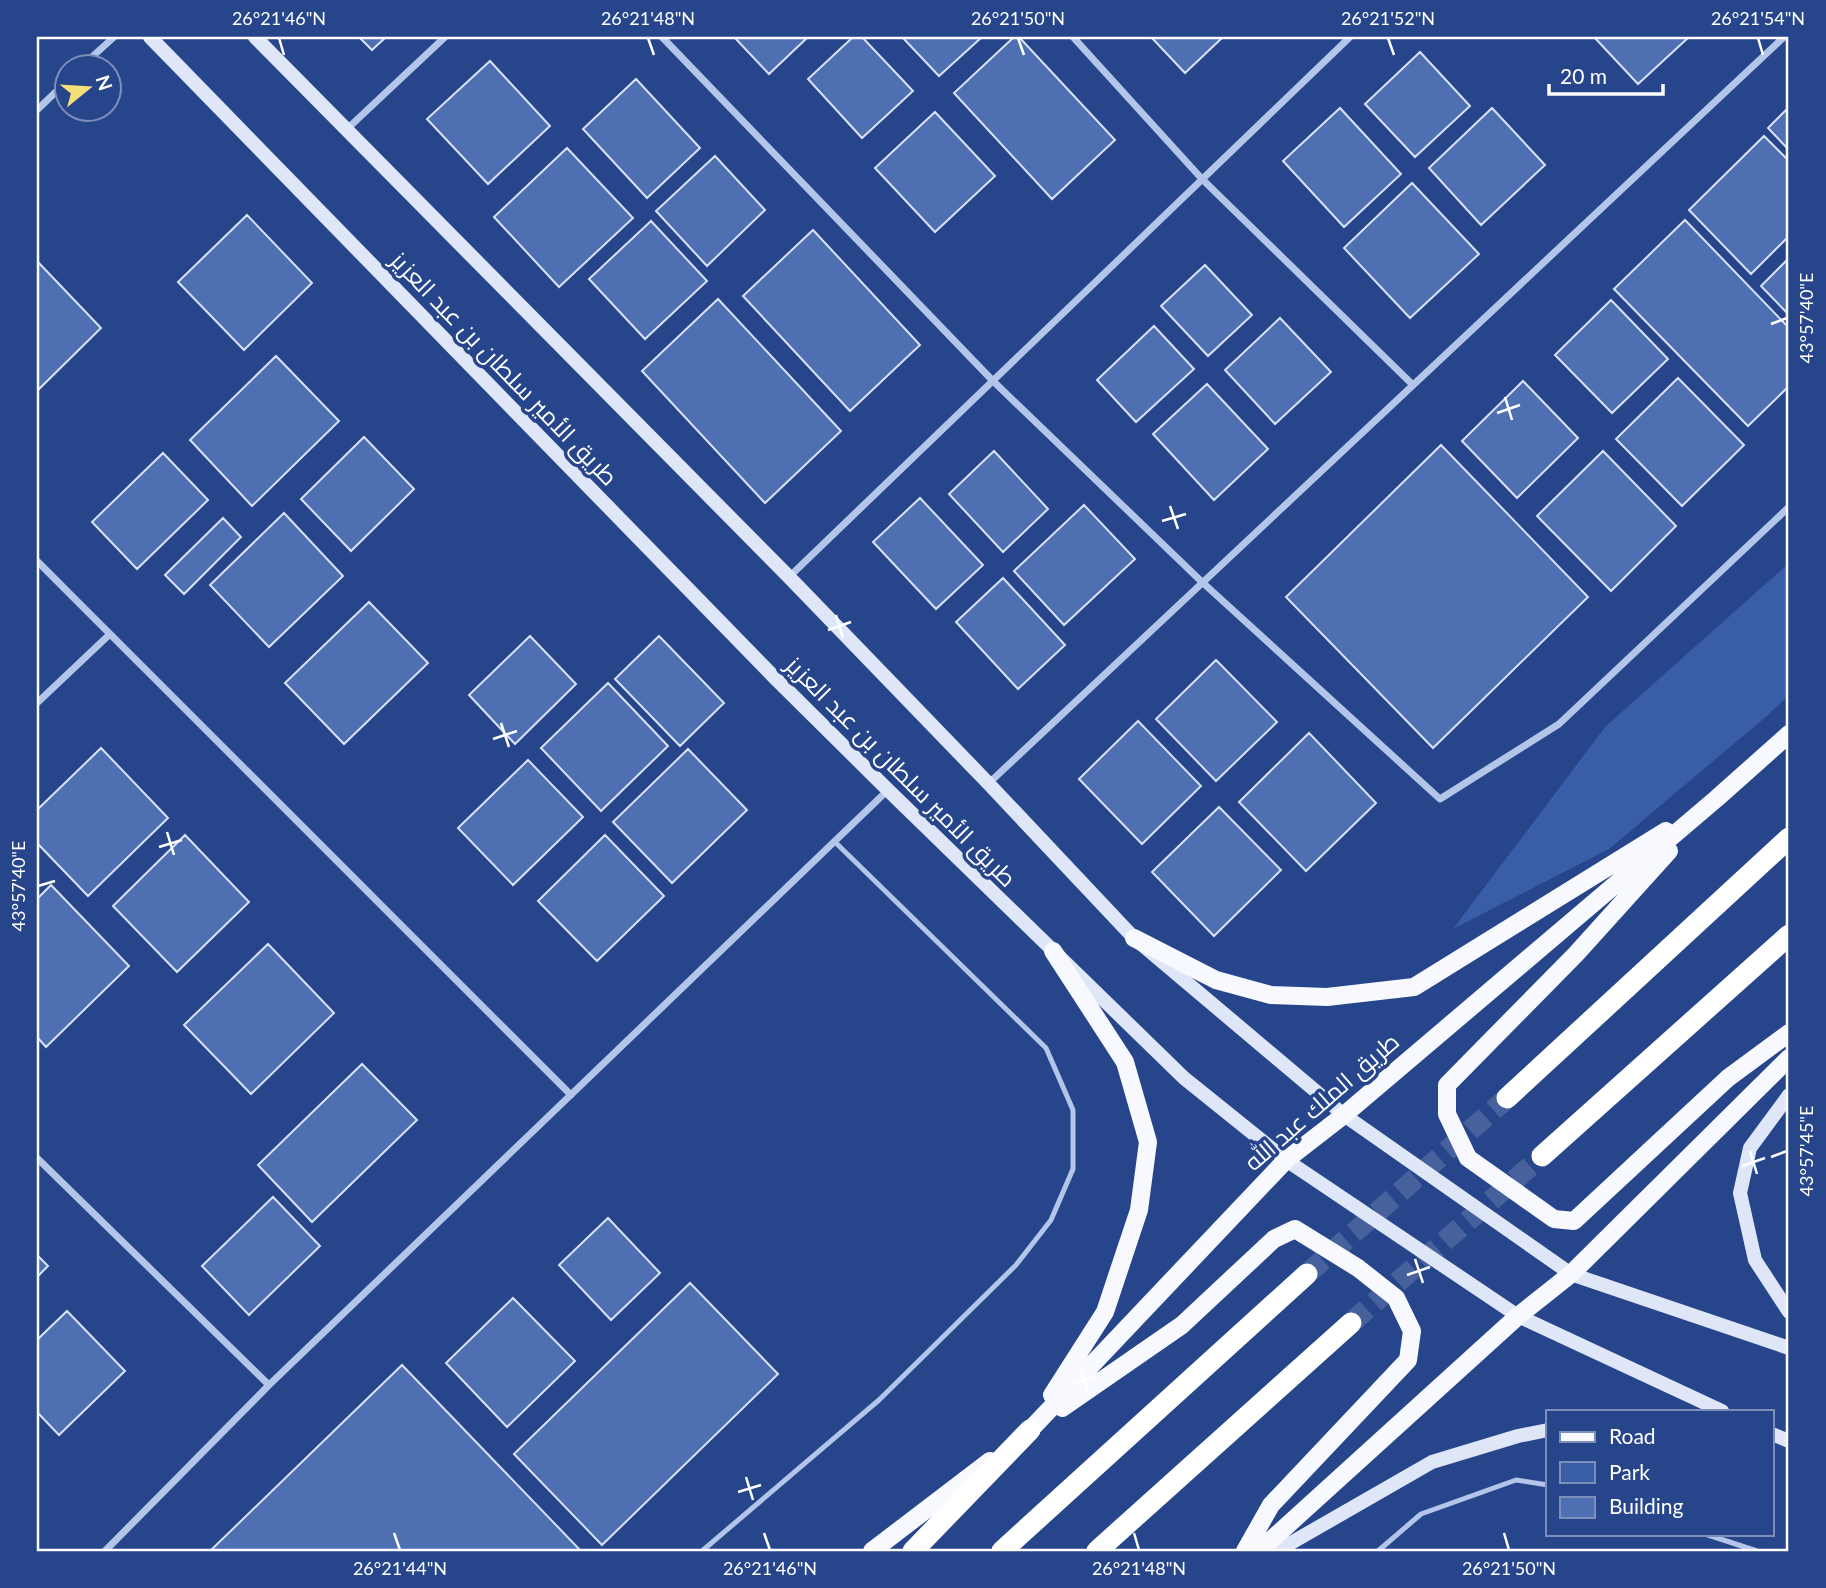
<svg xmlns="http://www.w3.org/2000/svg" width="1826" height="1588" font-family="Lato,Cairo,sans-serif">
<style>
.green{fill:#3a5da7}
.building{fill:#4e6fb2;stroke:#d8e2f8;stroke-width:2}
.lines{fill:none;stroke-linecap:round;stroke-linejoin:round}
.highway-tunnel{stroke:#47619c;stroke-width:21;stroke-dasharray:21 10;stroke-linecap:butt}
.lane{stroke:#b4c5ea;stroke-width:5}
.street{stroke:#b4c5ea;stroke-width:7}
.secondary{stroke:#dee6f8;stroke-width:14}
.primary{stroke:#f7f9fe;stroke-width:18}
.highway{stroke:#fff;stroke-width:21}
.ticks{fill:none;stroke:#fff;stroke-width:2.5}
.labels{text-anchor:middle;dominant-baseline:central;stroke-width:7;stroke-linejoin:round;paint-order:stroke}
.street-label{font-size:24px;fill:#fff;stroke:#26458b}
.neatline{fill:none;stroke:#fff;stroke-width:2.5}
.ticks-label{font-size:18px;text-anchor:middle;fill:#fff}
</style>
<rect width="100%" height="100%" fill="#26458b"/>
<!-- green -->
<path class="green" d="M1789,563V695L1768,715L1609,849L1453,929L1605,727Z"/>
<!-- building -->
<path class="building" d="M359,37H386L372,50Z
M734,37H808L769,74Z
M853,37H862L913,91L862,138L808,79Z
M902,37H982L939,76Z
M1014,37H1019L1115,140L1052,199L954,93Z
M1151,37H1223L1185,73Z
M1594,37H1689L1638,84Z
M1420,52L1470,106L1415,157L1365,104Z
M490,61L550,126L488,184L427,119Z
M636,79L700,148L647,198L583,129Z
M1789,107V150L1768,128Z
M1340,108L1401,174L1344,227L1283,161Z
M1492,108L1545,165L1481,225L1429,168Z
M935,112L995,176L935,232L875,168Z
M1764,136L1789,161V236L1751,274L1689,210Z
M567,148L633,218L559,287L494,217Z
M715,156L765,210L707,266L656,211Z
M1412,183L1479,254L1410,318L1344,248Z
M247,215L312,283L244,350L178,282Z
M1685,220L1789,328V386L1748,426L1614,289Z
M651,221L707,281L645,339L589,279Z
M813,230L920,345L850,411L743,296Z
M1789,258V315L1761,286Z
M37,261L101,328L37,391Z
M1205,265L1252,315L1208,356L1161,306Z
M718,299L841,431L765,503L642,371Z
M1611,300L1668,359L1612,413L1555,355Z
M1280,318L1331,372L1275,424L1225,370Z
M1154,326L1194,369L1136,422L1097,380Z
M276,356L339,421L252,506L190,440Z
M1678,378L1744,445L1682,506L1616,439Z
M1523,381L1578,438L1517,498L1462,441Z
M1207,384L1268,449L1214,500L1153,434Z
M364,437L414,489L351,551L301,499Z
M1441,445L1588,597L1433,748L1286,597Z
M994,451L1048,509L1003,552L949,494Z
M1603,451L1676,526L1611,591L1537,516Z
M163,453L208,500L137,569L92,522Z
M920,498L983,565L936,609L873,542Z
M1084,505L1135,559L1064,625L1014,571Z
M284,513L343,576L269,647L210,585Z
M223,518L241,537L184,594L165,575Z
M1003,578L1065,645L1018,689L956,622Z
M369,602L428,663L344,744L285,683Z
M530,636L576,684L515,744L469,695Z
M659,636L724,703L680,746L615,679Z
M1216,660L1277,722L1216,781L1156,719Z
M608,683L668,746L601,811L541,748Z
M1138,721L1201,786L1142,844L1079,779Z
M1309,733L1376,803L1306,871L1239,802Z
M101,748L168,818L88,896L37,843V810Z
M688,749L747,810L672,883L613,822Z
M528,760L583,817L513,885L458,828Z
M1219,807L1281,870L1214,936L1152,872Z
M185,835L249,902L177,972L113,906Z
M605,835L664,896L597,961L538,901Z
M51,885L129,966L46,1047L37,1037V899Z
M268,944L334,1013L251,1094L184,1025Z
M362,1064L417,1120L312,1222L258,1165Z
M273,1197L320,1246L249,1315L202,1266Z
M608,1218L660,1273L611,1320L559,1265Z
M37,1255L48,1266L37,1277Z
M690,1283L778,1374L602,1545L514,1454Z
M513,1298L575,1361L507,1427L446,1363Z
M67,1311L125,1371L59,1435L37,1412V1340Z
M402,1365L581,1551H210Z"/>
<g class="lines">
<!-- highway-tunnel -->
<path class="highway-tunnel" d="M1307,1274L1507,1098
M1351,1323L1542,1156"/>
<!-- lane -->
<path class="lane" d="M1705,1534L1757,1551
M702,1551L879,1400L1016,1265L1051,1220L1073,1169V1110L1046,1048L835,842
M1378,1551L1421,1514L1516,1480L1548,1485"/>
<!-- street -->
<path class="street" d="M662,37L993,381L1202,582L1440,799L1559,724L1789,507
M1073,37L1202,179L1413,385
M82,66L114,37
M37,110L66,82
M346,130L445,37
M37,561L571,1095
M789,577L1350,37
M37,703L110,634
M989,783L1784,37
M37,1158L269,1385
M105,1551L269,1385L888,790"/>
<!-- secondary -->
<path class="secondary" d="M150,37L775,678L888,790L1184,1078L1286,1160L1518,1316L1722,1411
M255,37L789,577L988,783L1134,938L1344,1115L1571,1274L1789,1348
M1789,1095L1750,1148L1740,1193L1755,1260L1789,1312
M1772,1434L1789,1441
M1277,1551L1432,1462L1518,1436L1548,1430"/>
<!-- primary -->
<path class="primary" d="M1669,851L1576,954L1447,1085V1114L1468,1158L1554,1219L1574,1221L1728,1078L1789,1033
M1134,938L1216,980L1271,995L1327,997L1414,987L1666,831
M1052,1395L1105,1312L1139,1210L1148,1142L1125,1062L1053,951
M1062,1408L1182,1325L1274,1239L1295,1229L1358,1268L1396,1298L1412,1331L1408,1360L1271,1505L1245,1551
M1021,1437L1030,1430L1286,1160L1344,1115L1716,799L1789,734
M872,1551L990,1461
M1259,1551L1518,1316L1571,1274L1789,1058"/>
<!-- highway -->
<path class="highway" d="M1507,1098L1789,838
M1542,1156L1789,935
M913,1551L1030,1430
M1002,1551L1307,1274
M1097,1551L1351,1323"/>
</g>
<!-- ticks -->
<path class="ticks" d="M279,38L284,55M648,38L654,55M1018,38L1024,55M1388,38L1394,55M1758,38L1763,55M1771,324L1787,318M1505,397L1512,420M1497,413L1520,405M1170,506L1178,529M1162,521L1186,514M836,615L843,638M828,630L851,622M501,723L509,747M493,739L517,731M167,832L174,855M159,847L182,840M38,886L55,881M1750,1151L1757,1174M1771,1157L1787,1151M1742,1166L1765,1158M1415,1259L1423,1283M1407,1275L1430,1267M1080,1368L1088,1391M1073,1383L1096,1376M746,1477L753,1500M738,1492L761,1485M394,1533L400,1550M764,1533L770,1550M1134,1533L1139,1550M1504,1533L1509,1550"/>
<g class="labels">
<!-- street labels -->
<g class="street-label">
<text transform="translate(505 368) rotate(46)">طريق الأمير سلطان بن عبد العزيز</text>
<text transform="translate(902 771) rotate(45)">طريق الأمير سلطان بن عبد العزيز</text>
<text transform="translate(1321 1101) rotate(-41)">طريق الملك عبد الله</text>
</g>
</g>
<!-- border -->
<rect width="1826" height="1588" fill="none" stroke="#26458b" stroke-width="77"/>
<!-- legend -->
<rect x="1546" y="1410" width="228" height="126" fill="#26458b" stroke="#7d8fb9" stroke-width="2"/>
<rect x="1560" y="1432" width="35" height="10" fill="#f7f9fe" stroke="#7d8fb9" stroke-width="2"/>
<text x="1609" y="1444" font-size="21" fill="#ffffff">Road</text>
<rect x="1560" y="1462" width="35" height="21" fill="#3a5da7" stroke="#7d8fb9" stroke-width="2"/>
<text x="1609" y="1480" font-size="21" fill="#ffffff">Park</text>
<rect x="1560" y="1497" width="35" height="21" fill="#4e6fb2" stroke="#7d8fb9" stroke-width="2"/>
<text x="1609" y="1514" font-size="21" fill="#ffffff">Building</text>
<!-- north arrow -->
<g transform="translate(88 88) rotate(72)"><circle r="33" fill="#26458b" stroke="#7d8fb9" stroke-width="2"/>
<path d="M0-5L12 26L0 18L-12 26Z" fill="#f3df78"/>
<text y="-10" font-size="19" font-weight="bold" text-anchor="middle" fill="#ffffff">N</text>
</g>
<!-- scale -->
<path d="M1549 84v10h114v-10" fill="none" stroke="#ffffff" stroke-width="3.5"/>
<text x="1560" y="84" font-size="21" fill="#ffffff" stroke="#26458b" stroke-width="5" paint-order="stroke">20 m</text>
<rect x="38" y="38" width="1749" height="1512" class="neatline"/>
<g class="ticks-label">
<text x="279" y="25">26°21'46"N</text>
<text x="648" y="25">26°21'48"N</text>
<text x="1018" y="25">26°21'50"N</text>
<text x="1388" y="25">26°21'52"N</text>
<text x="1758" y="25">26°21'54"N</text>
<text transform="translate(1807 318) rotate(-90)" y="6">43°57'40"E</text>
<text transform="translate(19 886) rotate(-90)" y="6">43°57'40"E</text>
<text transform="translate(1807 1151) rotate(-90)" y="6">43°57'45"E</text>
<text x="400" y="1575">26°21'44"N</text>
<text x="770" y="1575">26°21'46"N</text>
<text x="1139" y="1575">26°21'48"N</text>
<text x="1509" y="1575">26°21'50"N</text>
</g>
</svg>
